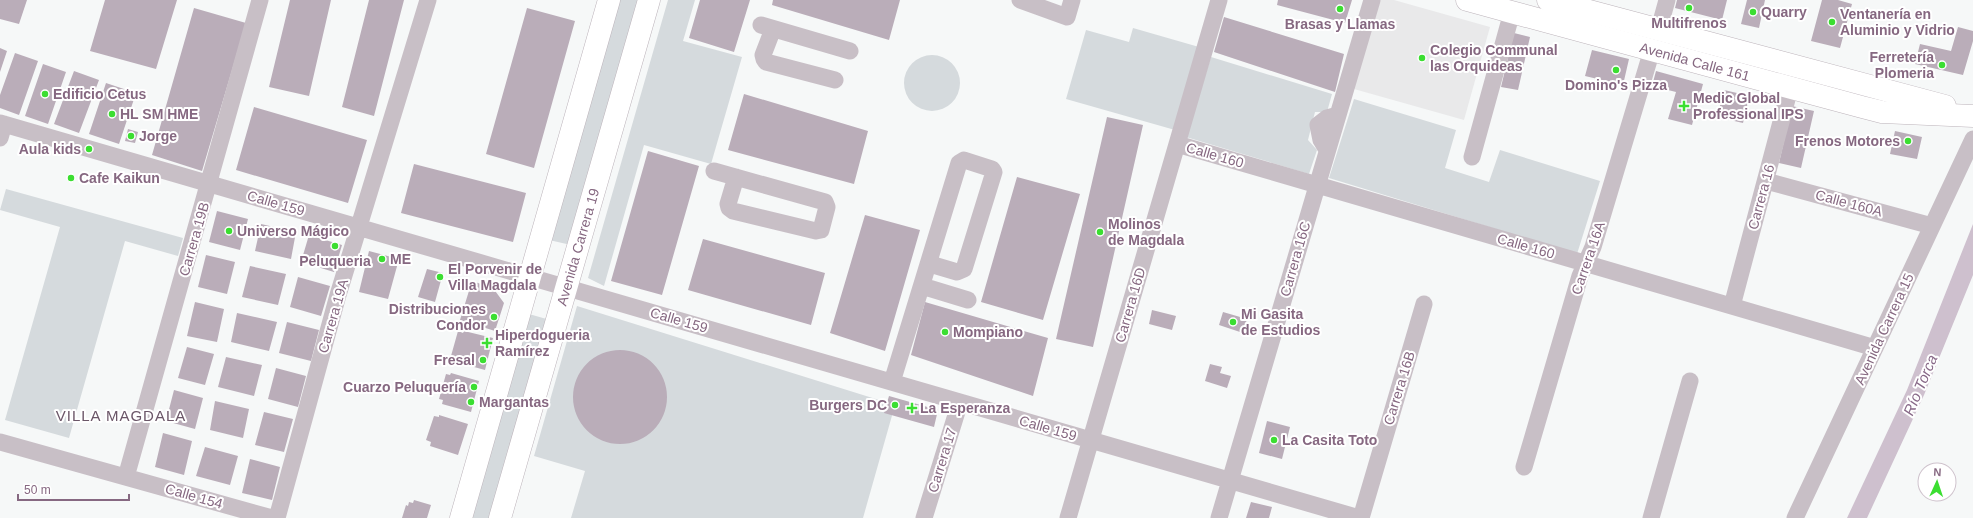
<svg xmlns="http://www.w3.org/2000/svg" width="1973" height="518" font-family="Helvetica,sans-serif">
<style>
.built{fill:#e9e9ea}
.green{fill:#d5dadd}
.water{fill:#cec0ce}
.building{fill:#baadb9}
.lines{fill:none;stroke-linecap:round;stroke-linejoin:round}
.major-casing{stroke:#bcb3ba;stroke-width:23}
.minor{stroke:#c8bfc6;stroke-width:17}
.major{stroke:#fff;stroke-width:22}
.poi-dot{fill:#3bde31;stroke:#fff;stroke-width:1.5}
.labels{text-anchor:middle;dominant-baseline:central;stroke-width:4;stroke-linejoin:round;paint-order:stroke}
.poi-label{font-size:14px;font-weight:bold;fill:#866881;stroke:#fff;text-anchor:start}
.street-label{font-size:14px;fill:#866881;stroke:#fff}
.water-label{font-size:15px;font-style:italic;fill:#886988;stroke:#fff}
.neighbourhood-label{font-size:15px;letter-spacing:1px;fill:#6b5668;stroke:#fff}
</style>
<rect width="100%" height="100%" fill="#f6f8f8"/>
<!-- built -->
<path class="built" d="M1379,0H1394L1490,27L1464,120L1354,89Z"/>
<!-- green -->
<path class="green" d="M619,0H640L571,245L549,240Z
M668,0H695L683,41L742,57L711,164L644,145L604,286L588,278Z
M1133,28L1199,47L1175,130L1066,99L1086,30L1129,42Z
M904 83a28 28 0 1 1 56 0a28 28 0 1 1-56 0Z
M1211,57L1332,94L1327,112H1315L1308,140L1317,150L1309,174L1186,137Z
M1354,99L1456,130L1445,168L1489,182L1500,150L1600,181L1577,254L1329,178Z
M6,189L183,238L178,256L125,241L69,438L5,420L60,227L0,210Z
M577,306L895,405L863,518H571L585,471L534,456Z
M529,314L550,320L494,518H470Z"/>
<!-- water -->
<path class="water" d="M1973,224V275L1924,395L1867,518H1847L1907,390Z"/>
<!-- building -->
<path class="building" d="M0,0H27L19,24L0,19Z
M105,0H177L156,69L90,51Z
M290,0H331L309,96L269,87Z
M369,0H404L374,116L342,107Z
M700,0H750L734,52L689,38Z
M773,0H900L889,40L772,5Z
M1278,0H1352L1345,23L1277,5Z
M1677,0H1727L1722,20L1675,8Z
M1747,0H1765L1759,28L1741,24Z
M1822,0H1838L1852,4L1840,48L1811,41Z
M194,8L246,23L202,171L152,155Z
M527,8L575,21L534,168L486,154Z
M1224,17L1344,54L1335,92L1214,52Z
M1958,27L1973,31V41L1963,75L1915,64L1920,44L1951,51Z
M1514,33L1530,37L1518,90L1501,87Z
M0,48L7,51L0,72Z
M1592,50L1629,59L1623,85L1585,76Z
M15,53L38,61L19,115L0,108V95Z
M43,64L66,72L48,124L25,116Z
M74,71L99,80L79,133L54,124Z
M1656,71L1703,84L1692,125L1668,119L1676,92L1652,86Z
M106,83L136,93L119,144L89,134Z
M1724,90L1737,93L1735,99L1748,102L1743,123L1717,117Z
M744,94L868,131L854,184L728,150Z
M1792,106L1814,111L1801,168L1779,163Z
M254,107L367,140L348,203L236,170Z
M1107,117L1143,125L1093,347L1056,339Z
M128,129L138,132L135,143L125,141Z
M1895,131L1922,137L1917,159L1890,154Z
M648,151L699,166L662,295L611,281Z
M414,164L526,193L513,242L401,213Z
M1017,177L1080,194L1043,320L981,302Z
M217,211L248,219L240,250L209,242Z
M865,215L920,230L885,351L830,333Z
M261,224L296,232L291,259L255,251Z
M309,235L342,245L334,272L301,262Z
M703,239L825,273L811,325L688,290Z
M369,251L399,259L388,299L359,292Z
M206,255L235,262L227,294L198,287Z
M250,266L286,274L278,305L242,297Z
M427,269L443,273L435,302L418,297Z
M298,277L330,286L321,316L290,307Z
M472,281L493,288L504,303L495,331L460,320Z
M195,302L224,309L217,342L187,336Z
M925,302L1048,338L1033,396L911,355Z
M1152,310L1176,316L1172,330L1149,324Z
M1223,312L1247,319L1243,333L1219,325Z
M237,313L277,322L269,351L231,342Z
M287,322L319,330L311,361L279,353Z
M458,331L463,333L464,331L493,338L485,370L456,362L457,358L451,356Z
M187,347L214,354L205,385L178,378Z
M573 397a47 47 0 1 1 94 0a47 47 0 1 1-94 0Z
M226,357L262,365L254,396L218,387Z
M1210,364L1222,367L1220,373L1231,376L1227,388L1205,381Z
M276,368L306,376L298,407L268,399Z
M451,373L479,381L471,412L442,404L443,400L439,399L446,374L450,375Z
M174,390L203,398L195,429L166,421Z
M889,396L938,410L934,427L884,413Z
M215,401L249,409L243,438L210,430Z
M264,412L293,419L284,452L255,445Z
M439,415L468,424L458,455L430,446L431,442L426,440L434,416L439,417Z
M1267,421L1290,427L1282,459L1259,453Z
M163,433L192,441L184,475L155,467Z
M205,447L238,456L230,485L196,476Z
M250,459L280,467L272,500L242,493Z
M414,500L431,505L427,518H402L406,505L408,506L409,502L413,503Z
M1251,502L1272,507L1269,518H1246Z"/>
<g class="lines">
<!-- major casing -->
<g class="major-casing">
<g id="major">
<path id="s1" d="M1467,0L1862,107L1882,112L1973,116"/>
<path d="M1548,0L1945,106"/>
<path d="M461,518L609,0"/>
<path id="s2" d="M500,518L649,0"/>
</g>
</g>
<!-- minor -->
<path class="minor" d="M1020,0L1067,17L1072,0
M761,25L850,51
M773,29L763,55L764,59L766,62L835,80
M1659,29L1667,0
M0,123L1359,518
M0,138L4,124
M1177,144L1875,348
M1327,150L1321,140L1318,125L1327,118L1338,115
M1472,157L1512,12
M714,171L825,202L827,207L821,230L816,231L733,211L729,208L728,204L736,177
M1766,181L1932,226
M922,286L968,300
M1732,306L1790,88
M892,382L959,163L964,160L992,169L994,172L964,269L957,272L930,264
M0,442L272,518
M1524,467L1580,276L1593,247L1652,50
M126,477L260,0
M277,518L338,295L428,0
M924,518L960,402
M1068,518L1219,0
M1219,518L1372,0
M1361,518L1424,304
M1651,518L1690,381
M1795,518L1973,139"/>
<!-- major -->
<use href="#major" class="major"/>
</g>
<!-- markers -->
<g class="poi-dot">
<circle cx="1689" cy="8" r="4"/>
<circle cx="1340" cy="9" r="4"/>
<circle cx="1753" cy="12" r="4"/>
<circle cx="1832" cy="22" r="4"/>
<circle cx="1422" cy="58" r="4"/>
<circle cx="1942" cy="65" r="4"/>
<circle cx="1616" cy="70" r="4"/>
<circle cx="45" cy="94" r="4"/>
<path d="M1682 100h4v4h4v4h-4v4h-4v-4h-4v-4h4z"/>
<circle cx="112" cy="114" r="4"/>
<circle cx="131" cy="136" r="4"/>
<circle cx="1908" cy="141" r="4"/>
<circle cx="89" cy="149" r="4"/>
<circle cx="71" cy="178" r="4"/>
<circle cx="229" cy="231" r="4"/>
<circle cx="1100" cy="232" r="4"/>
<circle cx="335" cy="246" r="4"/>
<circle cx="382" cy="259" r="4"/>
<circle cx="440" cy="277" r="4"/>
<circle cx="494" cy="317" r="4"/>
<circle cx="1233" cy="322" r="4"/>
<circle cx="945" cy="332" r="4"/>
<path d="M485 337h4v4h4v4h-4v4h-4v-4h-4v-4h4z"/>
<circle cx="483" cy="360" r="4"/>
<circle cx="474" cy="387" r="4"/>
<circle cx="471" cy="402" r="4"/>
<circle cx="895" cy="405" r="4"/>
<path d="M910 402h4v4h4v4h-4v4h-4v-4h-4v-4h4z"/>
<circle cx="1274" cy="440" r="4"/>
</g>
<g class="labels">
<!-- poi labels -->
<g class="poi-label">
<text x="1761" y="12">Quarry</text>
<text x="1840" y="14">Ventanería en<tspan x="1840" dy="16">Aluminio y Vidrio</tspan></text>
<text x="1689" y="23" text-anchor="middle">Multifrenos</text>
<text x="1340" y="24" text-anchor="middle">Brasas y Llamas</text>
<text x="1430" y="50">Colegio Communal<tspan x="1430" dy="16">las Orquideas</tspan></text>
<text x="1934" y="57" text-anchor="end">Ferretería<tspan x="1934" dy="16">Plomeria</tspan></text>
<text x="1616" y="85" text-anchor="middle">Domino's Pizza</text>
<text x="53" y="94">Edificio Cetus</text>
<text x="1693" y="98">Medic Global<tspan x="1693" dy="16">Professional IPS</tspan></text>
<text x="120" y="114">HL SM HME</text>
<text x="139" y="136">Jorge</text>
<text x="1900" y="141" text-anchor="end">Frenos Motores</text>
<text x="81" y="149" text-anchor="end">Aula kids</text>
<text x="79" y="178">Cafe Kaikun</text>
<text x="1108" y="224">Molinos<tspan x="1108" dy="16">de Magdala</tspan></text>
<text x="237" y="231">Universo Mágico</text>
<text x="390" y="259">ME</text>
<text x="335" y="261" text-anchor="middle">Peluqueria</text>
<text x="448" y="269">El Porvenir de<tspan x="448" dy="16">Villa Magdala</tspan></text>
<text x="486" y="309" text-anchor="end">Distribuciones<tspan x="486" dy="16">Condor</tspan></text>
<text x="1241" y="314">Mi Gasita<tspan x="1241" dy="16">de Estudios</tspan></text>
<text x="953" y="332">Mompiano</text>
<text x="495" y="335">Hiperdogueria<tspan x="495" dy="16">Ramírez</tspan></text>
<text x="475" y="360" text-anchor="end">Fresal</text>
<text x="466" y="387" text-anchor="end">Cuarzo Peluquería</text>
<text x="479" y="402">Margantas</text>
<text x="887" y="405" text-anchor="end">Burgers DC</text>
<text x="920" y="408">La Esperanza</text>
<text x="1282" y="440">La Casita Toto</text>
</g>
<!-- street labels -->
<g class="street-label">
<text stroke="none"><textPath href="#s1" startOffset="236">Avenida Calle 161</textPath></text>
<text transform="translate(1215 155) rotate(16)">Calle 160</text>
<text transform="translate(1761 197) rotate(-75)">Carrera 16</text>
<text transform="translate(276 203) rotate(16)">Calle 159</text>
<text transform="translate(1849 203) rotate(15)">Calle 160A</text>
<text transform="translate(194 239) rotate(-74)">Carrera 19B</text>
<text transform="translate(1526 246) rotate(16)">Calle 160</text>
<text stroke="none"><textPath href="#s2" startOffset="282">Avenida Carrera 19</textPath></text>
<text transform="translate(1588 258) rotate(-71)">Carrera 16A</text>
<text transform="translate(1295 259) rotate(-74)">Carrera 16C</text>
<text transform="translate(1130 305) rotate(-74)">Carrera 16D</text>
<text transform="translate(333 316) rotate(-74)">Carrera 19A</text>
<text transform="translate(679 320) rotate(16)">Calle 159</text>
<text transform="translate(1884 329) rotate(-65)">Avenida Carrera 15</text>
<text transform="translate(1399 388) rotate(-73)">Carrera 16B</text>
<text transform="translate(1048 428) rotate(16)">Calle 159</text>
<text transform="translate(942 460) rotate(-73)">Carrera 17</text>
<text transform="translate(194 496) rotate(16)">Calle 154</text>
</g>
<!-- water labels -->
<g class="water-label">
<text transform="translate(1920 385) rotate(-67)">Río Torca</text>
</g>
<!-- neighbourhood labels -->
<g class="neighbourhood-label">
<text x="121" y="415">VILLA MAGDALA</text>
</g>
</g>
<!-- north arrow -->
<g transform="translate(1937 482) rotate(3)"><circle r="19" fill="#ffffff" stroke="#cfc3cd"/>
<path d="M0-3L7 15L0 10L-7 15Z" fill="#3bde31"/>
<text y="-6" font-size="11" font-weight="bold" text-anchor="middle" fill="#866881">N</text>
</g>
<!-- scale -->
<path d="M18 494v6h111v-6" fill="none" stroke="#866881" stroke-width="2"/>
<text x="24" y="494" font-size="12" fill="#866881" stroke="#ffffff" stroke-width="3" paint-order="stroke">50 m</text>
</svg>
